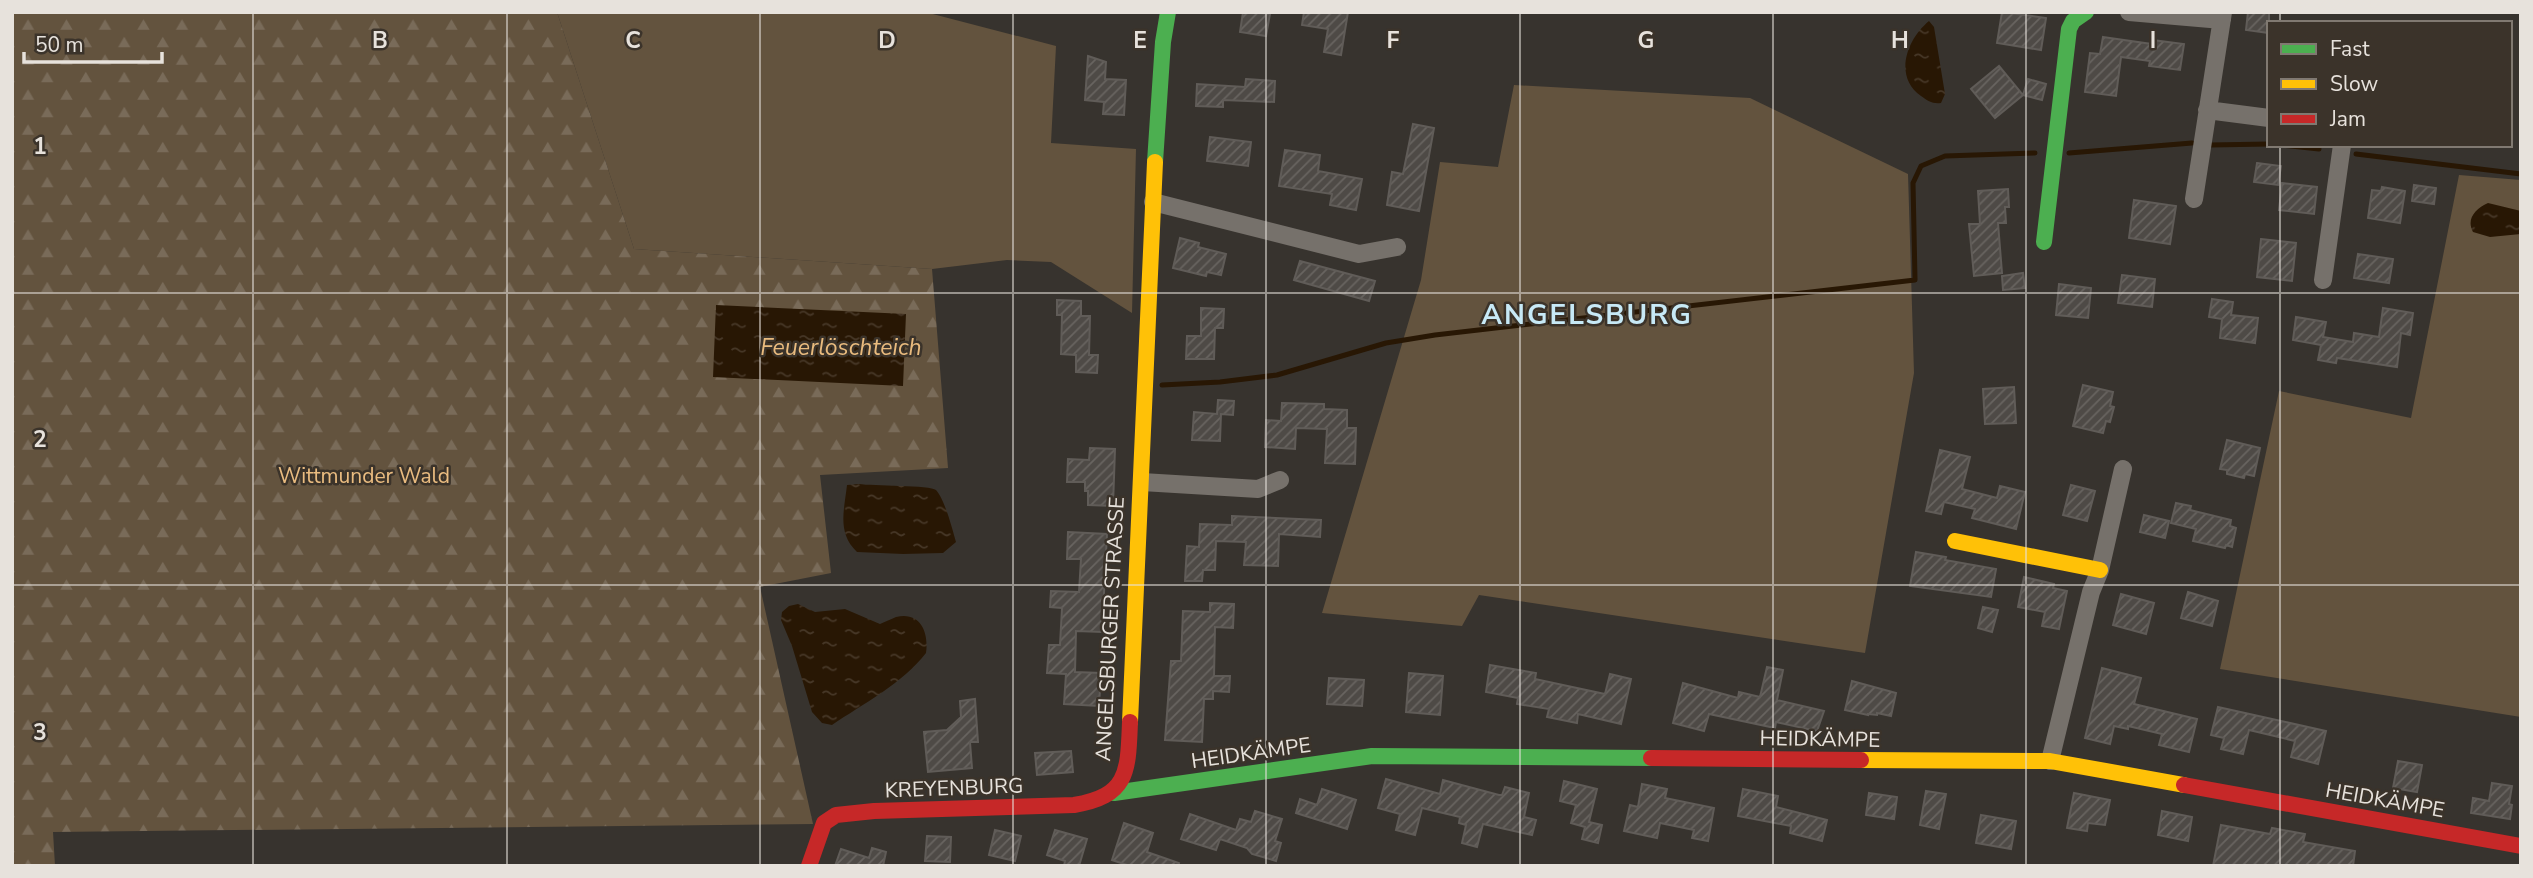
<svg xmlns="http://www.w3.org/2000/svg" width="2533" height="878" font-family="'Nunito Sans',sans-serif">
<style>
.grass{fill:#63533e}
.forest{fill:url(#forest-firs)}
.water{fill:url(#water-ripples)}
.lines{fill:none;stroke-linecap:round;stroke-linejoin:round}
.stream{stroke:#281704;stroke-width:5}
.building{fill:url(#building-hatch);stroke:#605c58;stroke-width:2}
.street{stroke:#76716b;stroke-width:18}
.fast{stroke:#4caf50;stroke-width:16}
.slow{stroke:#ffc107;stroke-width:16}
.jam{stroke:#c62828;stroke-width:16}
.grid{fill:none;stroke:#e7e2dc;stroke-width:2;stroke-opacity:0.55}
.labels{text-anchor:middle;dominant-baseline:central;stroke-width:5;stroke-linejoin:round;paint-order:stroke}
.park-label{font-size:21px;fill:#eabc80;stroke:#3b332a}
.street-label{font-size:21px;fill:#e7e2dc;stroke:#3b332a}
.water-label{font-size:23px;font-style:italic;fill:#e9bb7e;stroke:#3b332a}
.district-label{font-size:28px;font-weight:bold;letter-spacing:2px;fill:#c7e9f6;stroke:#3b332a}
.grid-label{font-size:23px;text-anchor:middle;font-weight:bold;fill:#e7e2dc;stroke:#3b332a;stroke-width:5;stroke-linejoin:round;paint-order:stroke}
</style>
<defs>
<pattern id="forest-firs" width="22" height="20" patternUnits="userSpaceOnUse" patternTransform="scale(1.75)"><rect width="22" height="20" fill="#63533e"/><path d="M5 1l3.5 6h-7zM16 11l3.5 6h-7z" fill="#796b59"/></pattern>
<pattern id="water-ripples" width="26" height="14" patternUnits="userSpaceOnUse" patternTransform="scale(1.75)"><rect width="26" height="14" fill="#281704"/><path d="M2 4q2-2 4 0t4 0M15 11q2-2 4 0t4 0" fill="none" stroke="#473828"/></pattern>
<pattern id="building-hatch" width="6" height="6" patternUnits="userSpaceOnUse" patternTransform="scale(1.75)"><rect width="6" height="6" fill="#4e4a46"/><path d="M-1 1l2-2M0 6l6-6M5 7l2-2" fill="none" stroke="#686460"/></pattern>
</defs>
<rect width="100%" height="100%" fill="#37332e"/>
<!-- grass -->
<path class="grass" d="M557,12H925L1056,46L1051,143L1136,149L1132,313L1051,262L1007,260L932,269L634,249Z
M1514,85L1750,98L1908,174L1914,373L1865,653L1479,595L1462,626L1322,613L1421,280L1440,162L1498,167Z
M2459,175L2521,180V717L2220,669L2279,391L2411,418Z"/>
<!-- forest -->
<path class="forest" d="M12,12H557L634,249L932,269L948,468L820,475L831,573L760,587L813,824L53,832L55,866H12Z"/>
<!-- water -->
<path class="water" d="M1929,21L1934,27L1945,94L1941,103C1932,104 1928,101 1921,96C1893,76 1907,39 1929,21Z
M2488,203L2521,211V234L2490,237L2473,232C2466,219 2475,209 2488,203Z
M716,305L906,314L903,386L713,377Z
M859,484C872,486 931,485 936,490C945,500 952,528 956,542L943,553L903,554L857,552C837,533 844,511 847,485Z
M798,604L815,612L845,609L880,624C885,622 891,619 896,617C921,611 929,633 926,653C903,683 863,704 832,725L822,723L812,712L792,646L781,620L782,612L789,606Z"/>
<g class="lines">
<!-- stream -->
<path class="stream" d="M2210,145L2269,144
M2282,145L2319,149
M2069,153L2192,143
M2356,154L2521,174
M1162,385L1220,382L1277,375L1386,343L1435,335L1915,280L1913,183L1921,166L1945,156L2035,153"/>
</g>
<!-- building -->
<path class="building" d="M1243,12L1270,14L1266,36L1240,32Z
M1304,12H1348L1341,55L1324,52L1328,29L1302,25Z
M2002,12L2046,18L2041,50L1997,43Z
M2248,12H2269V33L2246,30Z
M2103,37L2152,44V40L2184,44L2180,70L2149,66L2150,61L2121,57L2116,96L2085,92L2090,53L2100,54Z
M1088,56L1106,62L1105,79L1126,80L1124,115L1103,114L1104,102L1085,100Z
M1999,66L2023,95L1995,118L1971,89Z
M1246,79L1275,81L1274,102L1223,100V107L1196,106L1197,84L1245,87Z
M2028,79L2046,84L2042,100L2023,95Z
M1413,124L1434,128L1419,211L1387,205L1392,172L1403,174Z
M1210,137L1251,142L1248,166L1207,161Z
M1285,150L1320,155L1318,171L1362,179L1356,210L1330,205L1332,194L1279,186Z
M2257,163L2281,166L2278,185L2254,182Z
M2282,183L2317,187L2314,214L2279,210Z
M2414,185L2436,188L2434,204L2412,201Z
M2382,187L2405,191L2400,223L2368,218L2372,190L2381,191Z
M2008,189L2009,207H2005L2006,223H1998L2002,273L1974,276L1969,224H1980L1978,191Z
M2134,200L2176,206L2170,244L2129,238Z
M1180,238L1199,243L1198,247L1226,254L1221,275L1207,272L1206,276L1173,268Z
M2261,239L2296,243L2292,281L2257,277Z
M2358,254L2393,259L2389,283L2354,278Z
M1300,261L1375,281L1369,301L1294,280Z
M2023,273L2025,288L2003,290L2002,276Z
M2122,275L2155,279L2152,307L2118,303Z
M2059,284L2091,288L2088,318L2056,315Z
M2212,299L2233,302L2231,315L2258,318L2255,343L2220,338L2222,319L2209,317Z
M1057,300L1081,301V316H1090L1089,355H1098L1097,373L1076,372V355L1061,354L1062,315H1057Z
M1201,308L1224,309L1223,328H1215L1214,359H1186L1187,336H1201Z
M2383,308L2413,313L2410,335L2401,333L2397,367L2337,358L2336,363L2318,360L2321,345L2293,340L2296,317L2326,322L2323,337L2353,342L2354,333L2379,337Z
M2083,385L2113,392L2110,406L2114,407L2110,422L2106,421L2103,433L2073,426Z
M2014,387L2016,423L1985,424L1983,389Z
M1218,400L1234,401L1233,415L1221,414L1220,441L1192,440L1194,412L1217,414Z
M1282,403L1324,404V409L1347,410V428H1356L1355,464L1325,463L1327,429L1296,428L1295,449L1265,447L1266,420L1281,421Z
M2227,440L2260,448L2254,476L2245,474L2244,478L2227,474V470L2220,469Z
M1090,448L1115,449L1113,506L1088,505V491H1085V482H1067L1068,459L1089,460Z
M1940,450L1970,457L1962,489L1997,498L2000,486L2025,492L2016,529L1972,518L1975,509L1944,502L1941,514L1926,511Z
M2071,485L2095,491L2087,521L2063,515Z
M2176,503L2191,506L2190,510L2231,520L2230,526L2236,528L2232,547L2226,545L2225,548L2193,541L2196,529L2171,523Z
M2144,515L2169,521L2165,538L2140,532Z
M1232,516L1321,520L1320,537L1279,534L1278,566L1244,565L1246,542L1216,541L1215,570H1203L1202,581H1185L1187,546L1199,547L1200,524L1232,525Z
M1068,532L1107,534L1102,632L1076,631L1075,672L1101,673L1099,706L1064,704L1066,674L1047,673L1049,645H1060L1062,608L1050,607L1051,591L1079,592L1081,559H1067Z
M1916,552L1946,557L1945,560L1996,569L1991,597L1910,586Z
M2024,577L2054,584L2053,588L2067,591L2059,629L2042,626L2045,612L2018,607Z
M2188,592L2218,601L2212,626L2181,618Z
M2121,594L2154,603L2146,634L2113,625Z
M1210,603L1234,604L1233,628L1215,627L1214,676H1230L1229,692L1213,691V699H1204L1202,742L1165,740L1171,661H1181L1183,611L1210,612Z
M1983,607L1998,610L1992,632L1978,628Z
M1490,665L1536,673L1535,679L1605,694L1610,674L1631,679L1621,724L1578,714L1577,723L1547,717L1549,709L1517,704L1518,698L1486,692Z
M1767,667L1783,670L1777,700L1824,711L1817,731L1776,722L1775,728L1709,714L1704,731L1673,723L1683,683L1738,698L1739,692L1760,697Z
M2102,668L2141,678L2134,704L2197,719L2189,752L2159,745L2162,734L2128,726V729L2114,726L2110,744L2085,738Z
M1409,673L1443,676L1440,715L1406,712Z
M1329,678L1364,680L1362,706L1327,704Z
M1852,681L1896,693L1891,716L1877,713V715L1868,714V715L1845,710Z
M975,699L978,742H970L972,768L928,772L924,732L947,730L961,717L960,701Z
M2218,707L2326,731L2318,764L2291,757L2295,741L2249,730L2243,754L2221,749L2224,738L2211,735Z
M1071,751L1073,772L1037,775L1035,753Z
M2398,761L2422,765L2417,792L2393,788Z
M1386,779L1440,794L1443,780L1499,795H1502L1505,787L1529,793L1524,817L1536,820L1532,835L1483,824L1477,847L1462,843L1466,825L1459,823L1460,817L1422,808L1415,835L1396,830L1400,814L1378,808Z
M1564,781L1597,789L1589,822L1602,825L1598,843L1582,839L1585,827L1571,823L1576,805L1560,801Z
M2492,783L2512,786L2509,804L2512,805L2510,819L2471,813L2473,798L2489,801Z
M1642,784L1667,789L1665,798L1714,808L1708,841L1692,838L1694,830L1660,823L1657,838L1624,831L1630,805L1638,807Z
M1322,789L1356,800L1347,829L1296,813L1300,799L1317,805Z
M1743,789L1778,796L1776,807L1827,820L1822,841L1790,833L1791,826L1738,816Z
M1926,791L1946,794L1939,829L1920,825Z
M1869,793L1897,797L1894,819L1866,815Z
M2074,793L2110,800L2105,825L2088,823L2087,831L2067,828Z
M1255,811L1282,819L1275,841L1281,843L1276,861L1252,854L1247,848L1220,839L1216,850L1181,839L1190,814L1236,830L1240,819L1251,822Z
M2162,811L2192,817L2188,841L2158,835Z
M1981,815L2016,821L2011,849L1976,843Z
M1124,823L1153,833L1147,852L1179,863L1178,866H1130L1112,860Z
M2221,825L2270,834L2272,828L2305,834L2303,842L2355,851L2353,866H2213Z
M995,830L1021,836L1015,861L989,855Z
M1055,830L1087,839L1079,866H1064L1065,861L1047,855Z
M927,836L951,837L950,862L925,861Z
M872,848L886,852L883,866H835L841,849L869,858Z"/>
<g class="lines">
<!-- street -->
<path class="street" d="M2129,12L2222,20
M2207,110L2269,118
M2194,199L2223,12
M1153,202L1359,254L1397,247
M2323,280L2342,145
M1142,482L1258,489L1280,480
M2050,761L2091,592L2100,570L2123,469"/>
<!-- fast -->
<path class="fast" d="M1155,162L1163,42L1168,12
M2044,242L2069,29L2073,21L2086,12
M1114,793L1372,756L1651,758"/>
<!-- slow -->
<path class="slow" d="M1955,541L2100,570
M1130,722L1155,162
M1861,760L2050,761L2184,785"/>
<!-- jam -->
<path class="jam" d="M1651,758L1861,760
M2184,785L2521,846
M809,866L824,823L836,815L874,811L1074,805C1129,796 1128,771 1130,722"/>
</g>
<!-- grid -->
<path class="grid" d="M253,12V866M507,12V866M760,12V866M1013,12V866M1266,12V866M1520,12V866M1773,12V866M2026,12V866M2280,12V23M2280,145V866M12,293H2521M12,585H2521"/>
<g class="labels">
<!-- park labels -->
<g class="park-label">
<text x="364" y="476">Wittmunder Wald</text>
</g>
<!-- street labels -->
<g class="street-label">
<text transform="translate(1110 629) rotate(-87)">ANGELSBURGER STRASSE</text>
<text transform="translate(1820 739) rotate(1)">HEIDKÄMPE</text>
<text transform="translate(1251 753) rotate(-8)">HEIDKÄMPE</text>
<text transform="translate(954 788) rotate(-2)">KREYENBURG</text>
<text transform="translate(2385 800) rotate(10)">HEIDKÄMPE</text>
</g>
<!-- water labels -->
<g class="water-label">
<text x="841" y="347">Feuerlöschteich</text>
</g>
<!-- district labels -->
<g class="district-label">
<text x="1587" y="315">ANGELSBURG</text>
</g>
</g>
<g class="grid-label">
<text x="380" y="48">B</text>
<text x="633" y="48">C</text>
<text x="887" y="48">D</text>
<text x="1140" y="48">E</text>
<text x="1393" y="48">F</text>
<text x="1646" y="48">G</text>
<text x="1900" y="48">H</text>
<text x="2153" y="48">I</text>
<text x="40" y="154">1</text>
<text x="40" y="447">2</text>
<text x="40" y="740">3</text>
</g>
<!-- border -->
<rect width="2533" height="878" fill="none" stroke="#e7e2dc" stroke-width="28"/>
<!-- legend -->
<rect x="2267" y="21" width="245" height="126" fill="#3b332a" stroke="#807971" stroke-width="2"/>
<rect x="2281" y="44" width="35" height="10" fill="#4caf50" stroke="#807971" stroke-width="2"/>
<text x="2330" y="56" font-size="21" fill="#e7e2dc">Fast</text>
<rect x="2281" y="79" width="35" height="10" fill="#ffc107" stroke="#807971" stroke-width="2"/>
<text x="2330" y="91" font-size="21" fill="#e7e2dc">Slow</text>
<rect x="2281" y="114" width="35" height="10" fill="#c62828" stroke="#807971" stroke-width="2"/>
<text x="2330" y="126" font-size="21" fill="#e7e2dc">Jam</text>
<!-- scale -->
<path d="M24 52v10h138v-10" fill="none" stroke="#e7e2dc" stroke-width="3.5"/>
<text x="35" y="52" font-size="21" fill="#e7e2dc" stroke="#3b332a" stroke-width="5" paint-order="stroke">50 m</text>
</svg>
